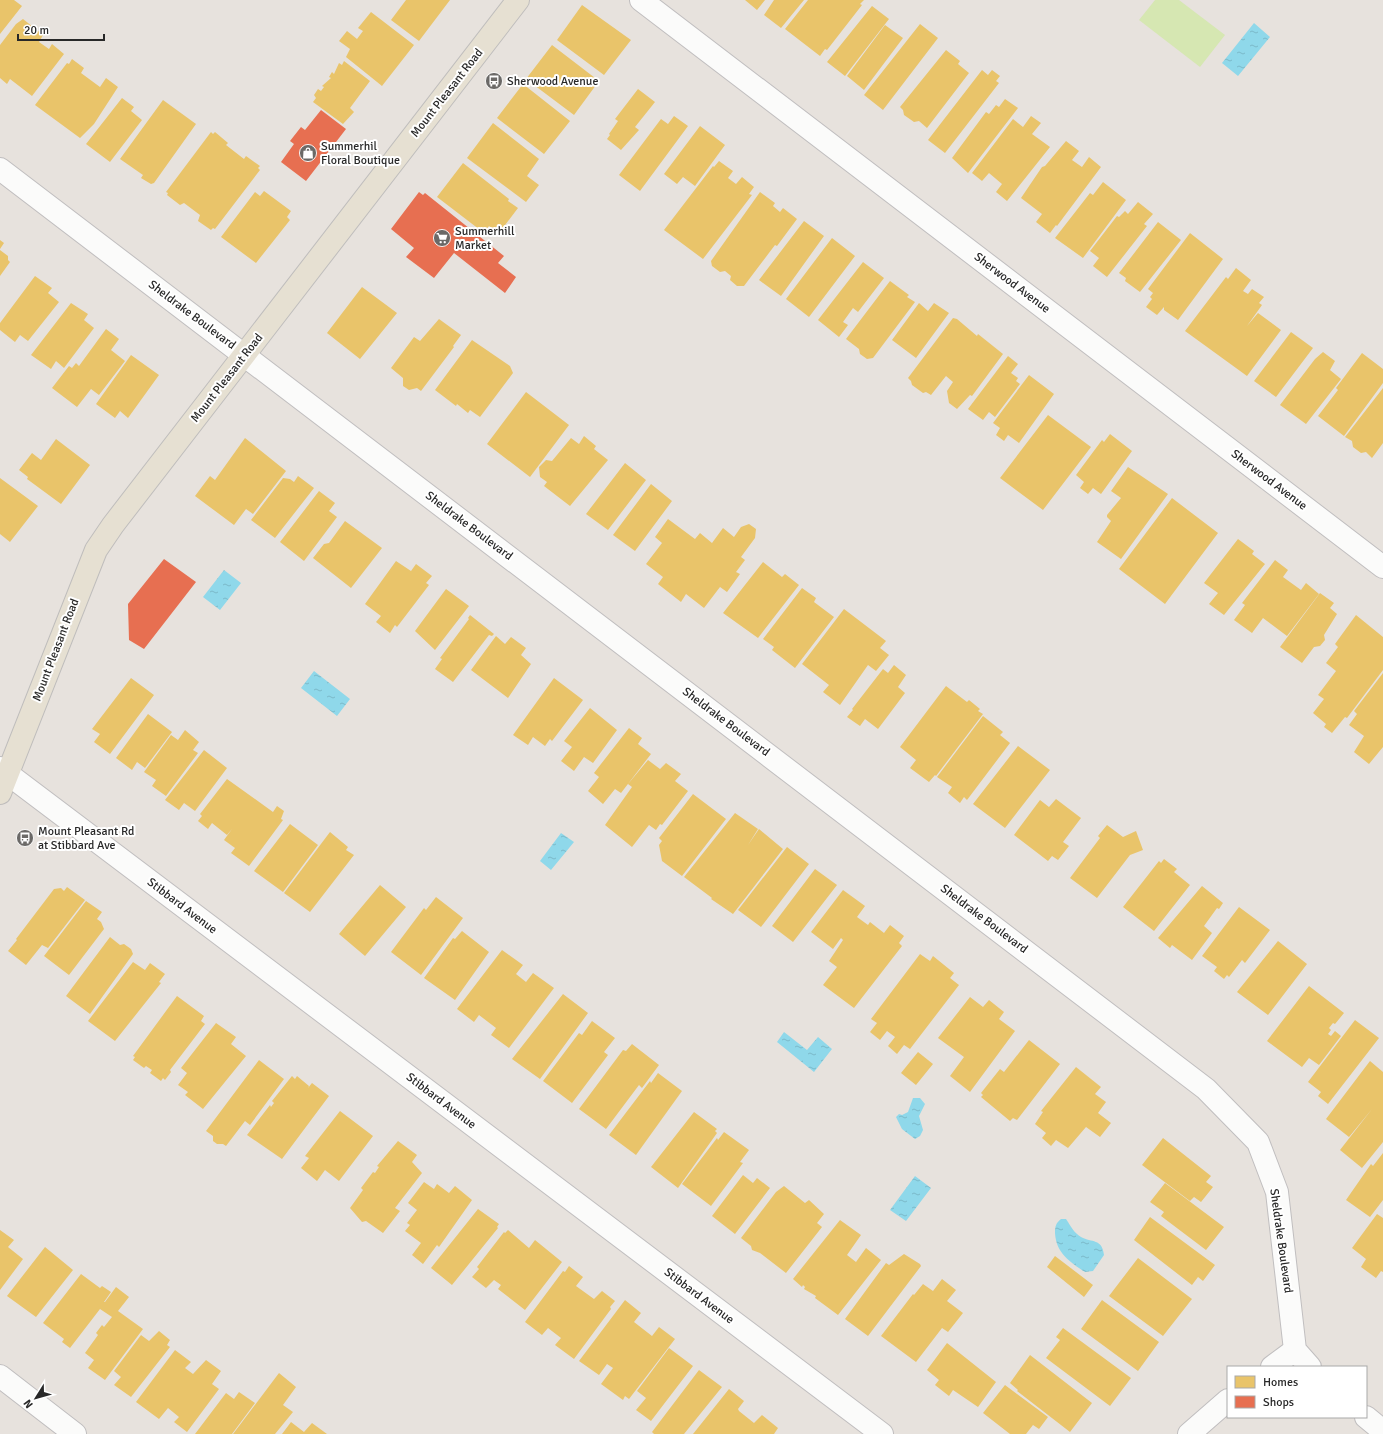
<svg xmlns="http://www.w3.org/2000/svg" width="1383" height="1434" font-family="Signika,sans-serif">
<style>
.pitch{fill:#d6e7b2}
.water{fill:url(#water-ripples)}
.homes{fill:#e9c46a}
.shops{fill:#e76f51}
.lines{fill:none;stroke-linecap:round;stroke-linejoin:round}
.minor-casing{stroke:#c0bebf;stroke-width:24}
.major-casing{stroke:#bfbdbc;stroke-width:24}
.minor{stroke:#fbfbfa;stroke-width:22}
.major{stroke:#e6e0d2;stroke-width:22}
.labels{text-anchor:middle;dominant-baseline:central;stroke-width:4;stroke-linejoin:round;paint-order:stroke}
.poi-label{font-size:12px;fill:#282828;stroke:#fff;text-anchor:start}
.street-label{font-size:12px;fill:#282828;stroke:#fff}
</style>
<defs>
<pattern id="water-ripples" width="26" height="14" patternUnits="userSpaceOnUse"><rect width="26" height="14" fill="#8fd8ea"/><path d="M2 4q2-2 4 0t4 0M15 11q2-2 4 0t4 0" fill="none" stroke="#7bb9c9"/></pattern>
</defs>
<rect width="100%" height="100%" fill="#e7e2dd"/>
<!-- pitch -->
<path class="pitch" d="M1155,0H1179L1225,35L1200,67L1139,20Z"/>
<!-- water -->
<path class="water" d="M1254,23L1270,37L1238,76L1222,63Z
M224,570L241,583L220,610L203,597Z
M314,671L350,699L337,716L301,688Z
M561,833L574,842L551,870L540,861Z
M784,1032L807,1050L818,1037L832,1049L814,1072L777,1042Z
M913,1098H920L925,1104L919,1116L923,1130L920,1136L915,1139L902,1129L896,1117L899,1114L902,1115L908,1112Z
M915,1176L931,1188L906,1221L890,1210Z
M1061,1219H1066C1070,1225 1074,1233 1081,1237C1092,1243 1102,1238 1104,1255L1093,1271L1085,1272C1070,1262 1056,1253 1055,1233C1055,1226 1056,1223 1061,1219Z"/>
<!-- homes -->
<path class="homes" d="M0,0H14L22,6L0,34Z
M406,0H450L419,41L391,20Z
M745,0H765L757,10Z
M774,0H804L781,28L764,15Z
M808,0H864L860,4L862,5L827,50L825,49L820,56L785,29Z
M582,5L631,40L604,75L557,40Z
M872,6L889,19L845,76L827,62Z
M371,12L414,45L382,86L346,57L350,49L339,41L347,31L357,39L363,31L358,28Z
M23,19L43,35L39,42L49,49L52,44L64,54L32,96L10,79L7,84L0,78V45L16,24Z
M920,24L938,38L883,110L864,95Z
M885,25L903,38L864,90L847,76Z
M552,45L599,81L574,115L526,79Z
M946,50L960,61L958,64L969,73L927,128L919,121L914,122L904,115L903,110L900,107Z
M72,59L84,68L81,73L100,87L106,78L118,87L94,124L80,138L35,105L67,63L69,64Z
M344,61L370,81L350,108L354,112L343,124L313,102L316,98L314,95L318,89L321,91L324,87L322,86L331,78L329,77L332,72L334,74L339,63L342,65Z
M982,70L988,75L992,70L1000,76L996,81L999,83L945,153L928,140Z
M523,84L570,121L544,154L497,118Z
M638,89L655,102L635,127L639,130L621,150L607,139L610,135L609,134L618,121L615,119Z
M122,98L134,107L131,111L142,120L110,162L86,144Z
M1005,99L1018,108L968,173L952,158L986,112L989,114L996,105L999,107Z
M163,100L196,124L154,183L151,184L141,178L143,175L120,159Z
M674,116L688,126L640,191L619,175L661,119L668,124Z
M1031,116L1041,123L1032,134L1050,147L1007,201L996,192L1002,184L989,173L982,181L972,173L1013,119L1023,127Z
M493,123L539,159L527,176L539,185L526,202L467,158Z
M700,126L725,145L695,186L683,177L677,184L664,174Z
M211,132L213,134L215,132L228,143L226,145L244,159L246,156L260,166L258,168L260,170L215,229L213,228L211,230L198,221L200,215L184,203L180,205L167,195L168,193L166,192Z
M1066,141L1079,151L1072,160L1082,167L1089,157L1101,167L1057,226L1056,225L1050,233L1036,222L1042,214L1021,198L1042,167L1045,166Z
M719,161L733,171L728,178L736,184L742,177L754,187L749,194L752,195L703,259L664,230L713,166L714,167Z
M463,163L509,199L508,201L518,208L499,233L489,226L484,233L437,197Z
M1103,182L1126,200L1083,258L1055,238L1090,193L1093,195Z
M264,191L291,211L287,217L290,220L256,263L221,237L255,192L260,196Z
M760,192L775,203L773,206L780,212L783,208L797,219L777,246L775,245L744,286H737L730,280L731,276L725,271L720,272L712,266L711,261Z
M1138,202L1153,214L1144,224L1147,226L1107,277L1093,266L1099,258L1090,251L1117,216L1119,217L1125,211L1128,214Z
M804,221L824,236L781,296L759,280Z
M1158,222L1181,240L1140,292L1125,281L1126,278L1119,273Z
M1190,233L1223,259L1178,320L1164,310V307L1157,315L1146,307L1152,299L1150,297L1153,293L1148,289Z
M832,238L855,256L809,317L786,299Z
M0,240L4,243L0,249Z
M0,250L8,256V260L10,262L0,276Z
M863,262L884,278L858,312L853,308L843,322L848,325L839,337L818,320Z
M1236,268L1251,280L1243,291L1248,294L1252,289L1264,297L1259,303L1262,305L1247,326L1258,313L1281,330L1247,376L1185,331L1226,277L1228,279Z
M35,276L52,288L48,293L59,302L28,341L20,335L15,342L0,330V323Z
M890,281L909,295L907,297L915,302L873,358L867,359L860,354L859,349L846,339Z
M362,287L397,313L360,359L327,333Z
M71,303L88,314L84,320L94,328L64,368L56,361L51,369L31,355Z
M919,303L928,311L934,303L949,313L916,358L892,340Z
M953,318L957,319L977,336L978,334L1003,354L972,396L970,395L957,409L949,403L947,391L953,382L946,376L931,395L926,392L923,393L912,385L911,381L908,378Z
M439,319L461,335L453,346L454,347L421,391L417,388L409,390L403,386V378L391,368L414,337L420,341Z
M106,329L119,339L111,350L125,361L99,395L91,389L77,407L52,388L69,366L72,368L76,363L79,366Z
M1291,332L1313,348L1276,397L1254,381Z
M472,340L510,366L513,373L480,417L470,410L468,413L457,404L456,406L435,390Z
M1323,352L1335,361L1330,370L1341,379L1306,424L1280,405L1315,359Z
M1362,353L1383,369V383L1344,436L1318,416L1338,390L1336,388Z
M131,355L159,375L128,418L120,411L115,418L96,404Z
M1008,356L1018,364L1011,373L1018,378L1016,381L1020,384L995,417L989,412L983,420L968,409Z
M1029,375L1054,394L1019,443L1008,435L1004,441L996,435L1000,428L993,423Z
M1383,388V443L1372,458L1366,452L1361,453L1353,447L1352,441L1345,437Z
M526,392L569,425L530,477L487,444Z
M1048,415L1091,447L1043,510L1000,478Z
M1110,434L1132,451L1101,494L1093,488L1088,494L1080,488L1084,482L1076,475L1102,440L1104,442Z
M584,436L596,446L594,449L608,460L570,506L544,486L547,482L540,477L539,467L546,460L552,461L571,438L579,444Z
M245,438L286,471L253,514L246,509L234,525L195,496L210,476L215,480Z
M56,439L90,465L61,504L27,479L28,477L19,470L32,453L41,460Z
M625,463L646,480L608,530L586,514Z
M1128,467L1168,494L1121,559L1097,542L1111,521L1107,517V515L1121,498L1111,491Z
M298,476L314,488L275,538L251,520L283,478L290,479L294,482Z
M0,478L38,506L10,542L0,534Z
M651,484L672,501L635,551L613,535Z
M319,491L335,503L329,511L337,517L304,561L280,542Z
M1172,498L1218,533L1165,604L1119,569Z
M668,519L695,539L700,533L712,543L723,528L734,537L741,527L749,524L756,529L755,538L741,557L745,560L736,572L740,574L727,592L720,587L704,608L686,594L681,602L658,584L663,577L646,564L662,543L655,537Z
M345,521L382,548L351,588L313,558L324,544L329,543Z
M1238,539L1254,551L1252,554L1265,564L1224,615L1209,604L1218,593L1204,583Z
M1275,560L1288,570L1283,577L1301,590L1306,583L1319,594L1287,636L1263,618L1252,633L1234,620L1245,605L1242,603Z
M396,561L411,571L416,564L432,576L426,583L429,585L397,627L395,625L390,633L376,622L381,616L365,604Z
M763,562L782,577L785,574L799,585L758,638L723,613Z
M802,588L816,598L814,602L834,617L795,668L772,650L774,647L763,639Z
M446,589L469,606L435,650L415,631Z
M1320,593L1334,603L1330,608L1337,614L1324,635L1325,640L1320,646L1314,647L1302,663L1280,647Z
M844,609L886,641L880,648L889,655L876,671L868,665L840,705L823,692L829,685L802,664Z
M470,615L494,634L492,636L489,635L453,682L435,669L442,659L440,658L469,619L468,618Z
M1356,615L1383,637V670L1347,718L1345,717L1332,733L1324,727L1326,724L1313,713L1324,699L1318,695L1336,671L1326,663L1338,647L1335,644Z
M496,636L505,644L511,637L526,648L521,655L531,664L508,698L471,670Z
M894,665L906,675L898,687L905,693L878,729L865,719L860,726L847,717L853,710L852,709L883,669L888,673Z
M1383,673V747L1369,764L1354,752L1364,736L1349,725L1357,714L1354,711Z
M131,678L154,695L110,754L94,742L100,734L92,729Z
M554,678L583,700L552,741L550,739L545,746L533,737L528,745L513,735Z
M946,686L967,702L969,700L980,709L978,711L983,714L936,776L935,775L929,782L910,768L916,760L900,747Z
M590,708L617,730L593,763L584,757L574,771L561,761L572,747L564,741Z
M148,714L172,732L145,768L137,762L132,770L116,758Z
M983,716L1003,732L1000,735L1010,743L967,800L964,797L960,803L948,793L952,787L937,777Z
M629,728L642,738L638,744L651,754L621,793L615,789L603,804L588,791L599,777L594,773Z
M185,730L199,742L193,750L198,753L166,796L152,786L156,780L144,772L171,735L178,740Z
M1018,746L1050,770L1005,828L973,804Z
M204,750L227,768L195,811L184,803L179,810L165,800Z
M648,760L660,769L666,763L681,774L675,781L688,791L662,825L660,824L656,830L649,825L632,847L605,825L632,787L628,784Z
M227,779L273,812L277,806L284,811L281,819L283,820L249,866L231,853L235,848L224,840L232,829L227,835L212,823L208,829L198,821L202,816L200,814Z
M693,794L726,819L682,876L662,861L659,845L662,841L659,838Z
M1056,799L1081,818L1063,842L1069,846L1058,860L1052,856L1048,861L1014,835L1040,800L1049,807Z
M735,813L758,829L748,845L759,829L783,849L733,914L711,899L712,898L684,877Z
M290,824L318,845L283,892L254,871Z
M1107,825L1123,837L1136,831L1143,850L1130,855L1097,898L1070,878L1100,838L1098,836Z
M330,832L348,847L346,850L354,855L310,912L284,893Z
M787,847L809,864L761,927L738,910Z
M1164,859L1177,869L1174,872L1190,885L1154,931L1123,907L1159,861L1161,863Z
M815,869L837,885L793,942L772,926Z
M380,885L406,907L365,956L339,934Z
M1202,886L1223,903L1219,909L1217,908L1204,926L1212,933L1192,960L1172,945L1170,948L1158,938Z
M67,887L85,900L48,948L42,945L26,965L8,951L17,940L16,939L54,889L61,888L64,891Z
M843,890L865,906L857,917L868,925L870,922L884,933L890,925L904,936L899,943L902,946L854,1008L823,985L837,967L829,961L843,940L841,938L833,949L811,932Z
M436,897L463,918L421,975L391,952L424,908L426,910Z
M86,901L102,912L97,919L101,922L104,929L69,975L44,956Z
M1239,907L1270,930L1245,963L1242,960L1229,977L1227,975L1224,979L1214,971L1217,967L1202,956Z
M462,931L489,952L455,1000L424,978L453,938L455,939Z
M110,937L120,945L124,944L131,949L133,954L90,1014L66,996Z
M1278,941L1307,964L1268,1015L1237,992Z
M502,950L523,965L516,974L526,982L533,973L554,988L509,1048L491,1035L496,1028L479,1015L474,1022L457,1009Z
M920,954L930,961L933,956L954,973L950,978L959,985L910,1049L904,1045L897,1054L888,1046L895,1037L887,1031L880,1040L870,1032L877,1023L871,1019Z
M133,962L145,970L150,963L165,974L159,982L161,983L115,1041L88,1021Z
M1309,986L1344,1013L1335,1024L1333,1023L1329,1028L1331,1030L1328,1034L1331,1036L1335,1031L1341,1036L1319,1065L1309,1058L1302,1067L1267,1041Z
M563,994L588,1013L540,1079L512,1059Z
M177,996L204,1016L201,1021L205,1024L170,1070L171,1072L165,1080L163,1078L161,1081L150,1073L152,1070L146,1066L144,1068L133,1060L135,1057L133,1056Z
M970,997L983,1007L989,1000L1004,1012L999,1019L1015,1031L970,1092L950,1076L964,1057L938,1038Z
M1355,1020L1379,1038L1328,1104L1318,1096L1321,1092L1308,1082Z
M592,1021L615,1038L604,1052L608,1055L572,1103L543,1081L579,1033L582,1035Z
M216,1023L236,1037L231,1044L246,1056L203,1109L185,1095L188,1092L178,1085L187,1073L181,1068Z
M1029,1040L1060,1064L1017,1120L1013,1118L1010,1121L981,1097L983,1095L981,1093L1000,1069L1004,1072Z
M632,1044L659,1065L642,1088L639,1085L606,1129L579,1109L623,1050L626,1051Z
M918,1052L933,1064L916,1085L901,1073Z
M259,1060L284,1079L250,1125L245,1121L226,1146L223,1144H217L213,1141V1136L206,1131Z
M1370,1061L1383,1072V1142L1362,1168L1340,1150L1372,1109L1349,1137L1326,1119Z
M1076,1067L1101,1087L1095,1094L1106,1102L1098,1113L1111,1123L1100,1137L1086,1127L1068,1148L1056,1140L1051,1146L1042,1138L1046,1133L1035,1124L1043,1112L1041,1111Z
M658,1073L682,1091L636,1155L609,1135L650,1081L651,1083Z
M292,1076L295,1079L297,1076L309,1086L308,1088L312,1083L329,1096L282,1159L247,1135L270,1105L271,1107L274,1103L272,1101Z
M340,1111L373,1136L339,1181L325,1170L317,1181L301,1168L309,1158L305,1156Z
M694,1112L717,1129L715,1131L717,1133L678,1188L651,1167Z
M724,1132L749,1150L740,1162L743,1163L711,1206L682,1184L717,1138L718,1140Z
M1163,1138L1211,1176L1206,1182L1213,1187L1201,1202L1194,1197L1190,1201L1142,1165Z
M398,1141L417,1155L412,1162L422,1173L395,1208L400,1211L383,1233L366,1221L362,1222L350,1208L363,1190L361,1188L373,1172L375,1173L379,1167L377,1166Z
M1383,1153V1200L1370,1217L1346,1200L1371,1164L1373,1166Z
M743,1175L753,1183L757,1178L770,1188L735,1234L712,1216Z
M424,1182L434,1189L437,1184L449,1193L455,1186L472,1200L439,1247L437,1245L423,1264L412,1255L421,1243L405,1231L410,1225L407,1223L417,1210L408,1203Z
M1165,1183L1224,1227L1206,1250L1161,1216L1164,1212L1150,1202Z
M784,1186L805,1203L809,1200L824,1214L817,1223L822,1227L786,1273L760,1253L752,1250L751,1246L741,1238L776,1192Z
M478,1209L499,1224L497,1227L498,1228L452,1285L431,1268Z
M1377,1214L1383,1218V1272L1381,1271L1376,1278L1361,1267L1366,1259L1352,1248Z
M1150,1217L1215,1265L1203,1281L1198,1277L1192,1285L1134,1240Z
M840,1220L861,1235L847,1255L856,1262L866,1248L881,1260L838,1315L815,1298L816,1296L804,1289L805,1287L803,1285L802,1287L793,1279Z
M0,1230L14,1240L8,1247L23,1259L0,1290Z
M508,1230L529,1248L535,1240L562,1262L525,1310L498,1289L501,1285L494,1280L486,1288L472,1277L479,1269L477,1267L504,1232L505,1233Z
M45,1247L73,1270L36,1317L7,1296Z
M904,1254L920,1264L921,1266L868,1336L845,1319L886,1263L889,1265Z
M1055,1256L1093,1285L1084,1297L1047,1267Z
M1138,1258L1192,1299L1163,1336L1109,1296Z
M569,1266L583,1277L576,1286L594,1299L602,1291L615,1301L610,1307L611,1309L574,1359L555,1345L561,1338L548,1328L542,1335L525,1322L563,1271L565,1272Z
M81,1274L100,1288L102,1286L111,1292L104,1302H105L116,1287L129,1297L118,1311L143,1329L105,1380L88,1368L94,1360L85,1353L98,1335L96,1333L102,1325L104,1327L112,1317L100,1309L70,1348L62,1342L64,1339L43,1323Z
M942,1279L956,1290L947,1301L963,1313L948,1332L942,1328L916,1362L881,1336L913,1294L914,1295L923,1284L933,1291Z
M625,1300L641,1313L634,1322L652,1336L659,1327L675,1339L629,1399L625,1396L623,1400L601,1384L613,1368L607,1364L599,1375L579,1361Z
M1102,1300L1159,1342L1138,1371L1081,1329Z
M1063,1328L1131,1378L1110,1406L1046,1358L1060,1340L1056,1337Z
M159,1331L170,1340L167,1345L170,1347L131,1397L114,1385L121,1377L114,1371L141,1335L149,1341Z
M947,1343L996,1382L978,1407L953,1390L949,1396L935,1385L939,1380L927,1370Z
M669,1348L693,1366L651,1421L636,1410L646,1398L637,1391Z
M175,1350L191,1362L185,1368L193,1374L206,1360L221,1371L212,1384L219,1389L187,1432L174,1422L179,1417L168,1408L159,1419L136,1402Z
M1030,1355L1092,1403L1070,1432L1017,1391L1018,1390L1010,1383Z
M699,1370L722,1387L684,1434H654L652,1432Z
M279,1373L296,1387L283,1405L293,1412L275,1434H233Z
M1005,1385L1048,1417L1039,1429L1033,1425L1026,1434H1010L983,1413Z
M729,1389L744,1401L738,1409L739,1411L754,1423L762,1415L778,1428L774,1434H693Z
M239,1392L255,1403L232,1434H195L226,1393L234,1399Z
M291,1422L304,1432L312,1423L327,1434H282Z"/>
<!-- shops -->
<path class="shops" d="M321,110L346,129L306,181L281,162L294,144L290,141L301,127L305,130Z
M419,192L423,195L425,193L504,256L498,263L516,277L505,293L454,253L434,278L406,257L414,248L391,229Z
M164,559L196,582L144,649L129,640L128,604Z"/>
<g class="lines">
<!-- minor casing -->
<g class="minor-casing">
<path id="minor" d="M641,0L1383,567
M0,169L1206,1089L1258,1142L1277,1192L1295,1350L1310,1367
M0,768L882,1434
M1272,1367L1295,1350
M0,1376L75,1434
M1366,1417L1383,1431
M1189,1434L1228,1400"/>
</g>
<!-- major casing -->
<g class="major-casing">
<path id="major" d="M0,793L96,550L113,525L518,0"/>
</g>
<!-- minor -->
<use href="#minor" class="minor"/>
<!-- major -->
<use href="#major" class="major"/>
</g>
<!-- icons -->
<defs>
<g id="bus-disc" transform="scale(0.9)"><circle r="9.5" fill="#6b6967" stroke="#fff"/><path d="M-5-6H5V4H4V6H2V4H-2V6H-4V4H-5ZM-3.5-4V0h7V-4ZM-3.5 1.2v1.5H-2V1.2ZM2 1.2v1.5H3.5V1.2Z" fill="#fff"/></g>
<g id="shop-disc" transform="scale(0.9)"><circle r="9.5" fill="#6b6967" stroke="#fff"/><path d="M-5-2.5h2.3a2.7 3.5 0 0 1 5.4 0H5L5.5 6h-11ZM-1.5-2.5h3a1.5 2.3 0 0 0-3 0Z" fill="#fff"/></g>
<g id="supermarket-disc" transform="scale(0.9)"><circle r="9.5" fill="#6b6967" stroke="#fff"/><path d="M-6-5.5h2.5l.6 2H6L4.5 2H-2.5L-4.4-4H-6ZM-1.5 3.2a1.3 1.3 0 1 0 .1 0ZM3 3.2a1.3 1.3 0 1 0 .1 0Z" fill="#fff"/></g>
</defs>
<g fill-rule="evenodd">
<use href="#bus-disc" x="494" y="81"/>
<use href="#shop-disc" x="308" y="153"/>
<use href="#supermarket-disc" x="442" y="238"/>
<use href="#bus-disc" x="25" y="838"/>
</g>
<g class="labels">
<!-- poi labels -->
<g class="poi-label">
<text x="507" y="81">Sherwood Avenue</text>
<text x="321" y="146">Summerhil<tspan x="321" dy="14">Floral Boutique</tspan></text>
<text x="455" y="231">Summerhill<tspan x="455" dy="14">Market</tspan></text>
<text x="38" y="831">Mount Pleasant Rd<tspan x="38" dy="14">at Stibbard Ave</tspan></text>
</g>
<!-- street labels -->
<g class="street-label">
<text transform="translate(447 93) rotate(-52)">Mount Pleasant Road</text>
<text transform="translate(1012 283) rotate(37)">Sherwood Avenue</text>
<text transform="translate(192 315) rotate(37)">Sheldrake Boulevard</text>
<text transform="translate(227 378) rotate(-52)">Mount Pleasant Road</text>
<text transform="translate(1269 480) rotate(37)">Sherwood Avenue</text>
<text transform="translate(469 526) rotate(37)">Sheldrake Boulevard</text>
<text transform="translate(56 650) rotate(-69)">Mount Pleasant Road</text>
<text transform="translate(726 722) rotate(37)">Sheldrake Boulevard</text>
<text transform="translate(182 906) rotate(37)">Stibbard Avenue</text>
<text transform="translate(984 919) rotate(37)">Sheldrake Boulevard</text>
<text transform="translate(441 1101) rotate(37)">Stibbard Avenue</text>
<text transform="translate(1281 1241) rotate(82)">Sheldrake Boulevard</text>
<text transform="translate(699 1296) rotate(37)">Stibbard Avenue</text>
</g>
</g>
<!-- legend -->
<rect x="1227" y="1366" width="140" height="52" fill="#ffffff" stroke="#a9a9a9"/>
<rect x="1235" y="1376" width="20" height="12" fill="#e9c46a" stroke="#a9a9a9"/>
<text x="1263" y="1386" font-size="12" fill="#282828">Homes</text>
<rect x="1235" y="1396" width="20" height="12" fill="#e76f51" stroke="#a9a9a9"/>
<text x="1263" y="1406" font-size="12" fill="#282828">Shops</text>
<!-- north arrow -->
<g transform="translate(36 1398) rotate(233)" stroke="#ffffff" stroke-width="3" paint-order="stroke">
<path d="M0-3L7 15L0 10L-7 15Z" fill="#282828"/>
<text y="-6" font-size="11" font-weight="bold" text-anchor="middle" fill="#282828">N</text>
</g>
<!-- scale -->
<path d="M18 34v6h86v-6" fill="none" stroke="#282828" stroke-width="2"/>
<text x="24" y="34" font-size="12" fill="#282828" stroke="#ffffff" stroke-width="3" paint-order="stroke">20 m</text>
</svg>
